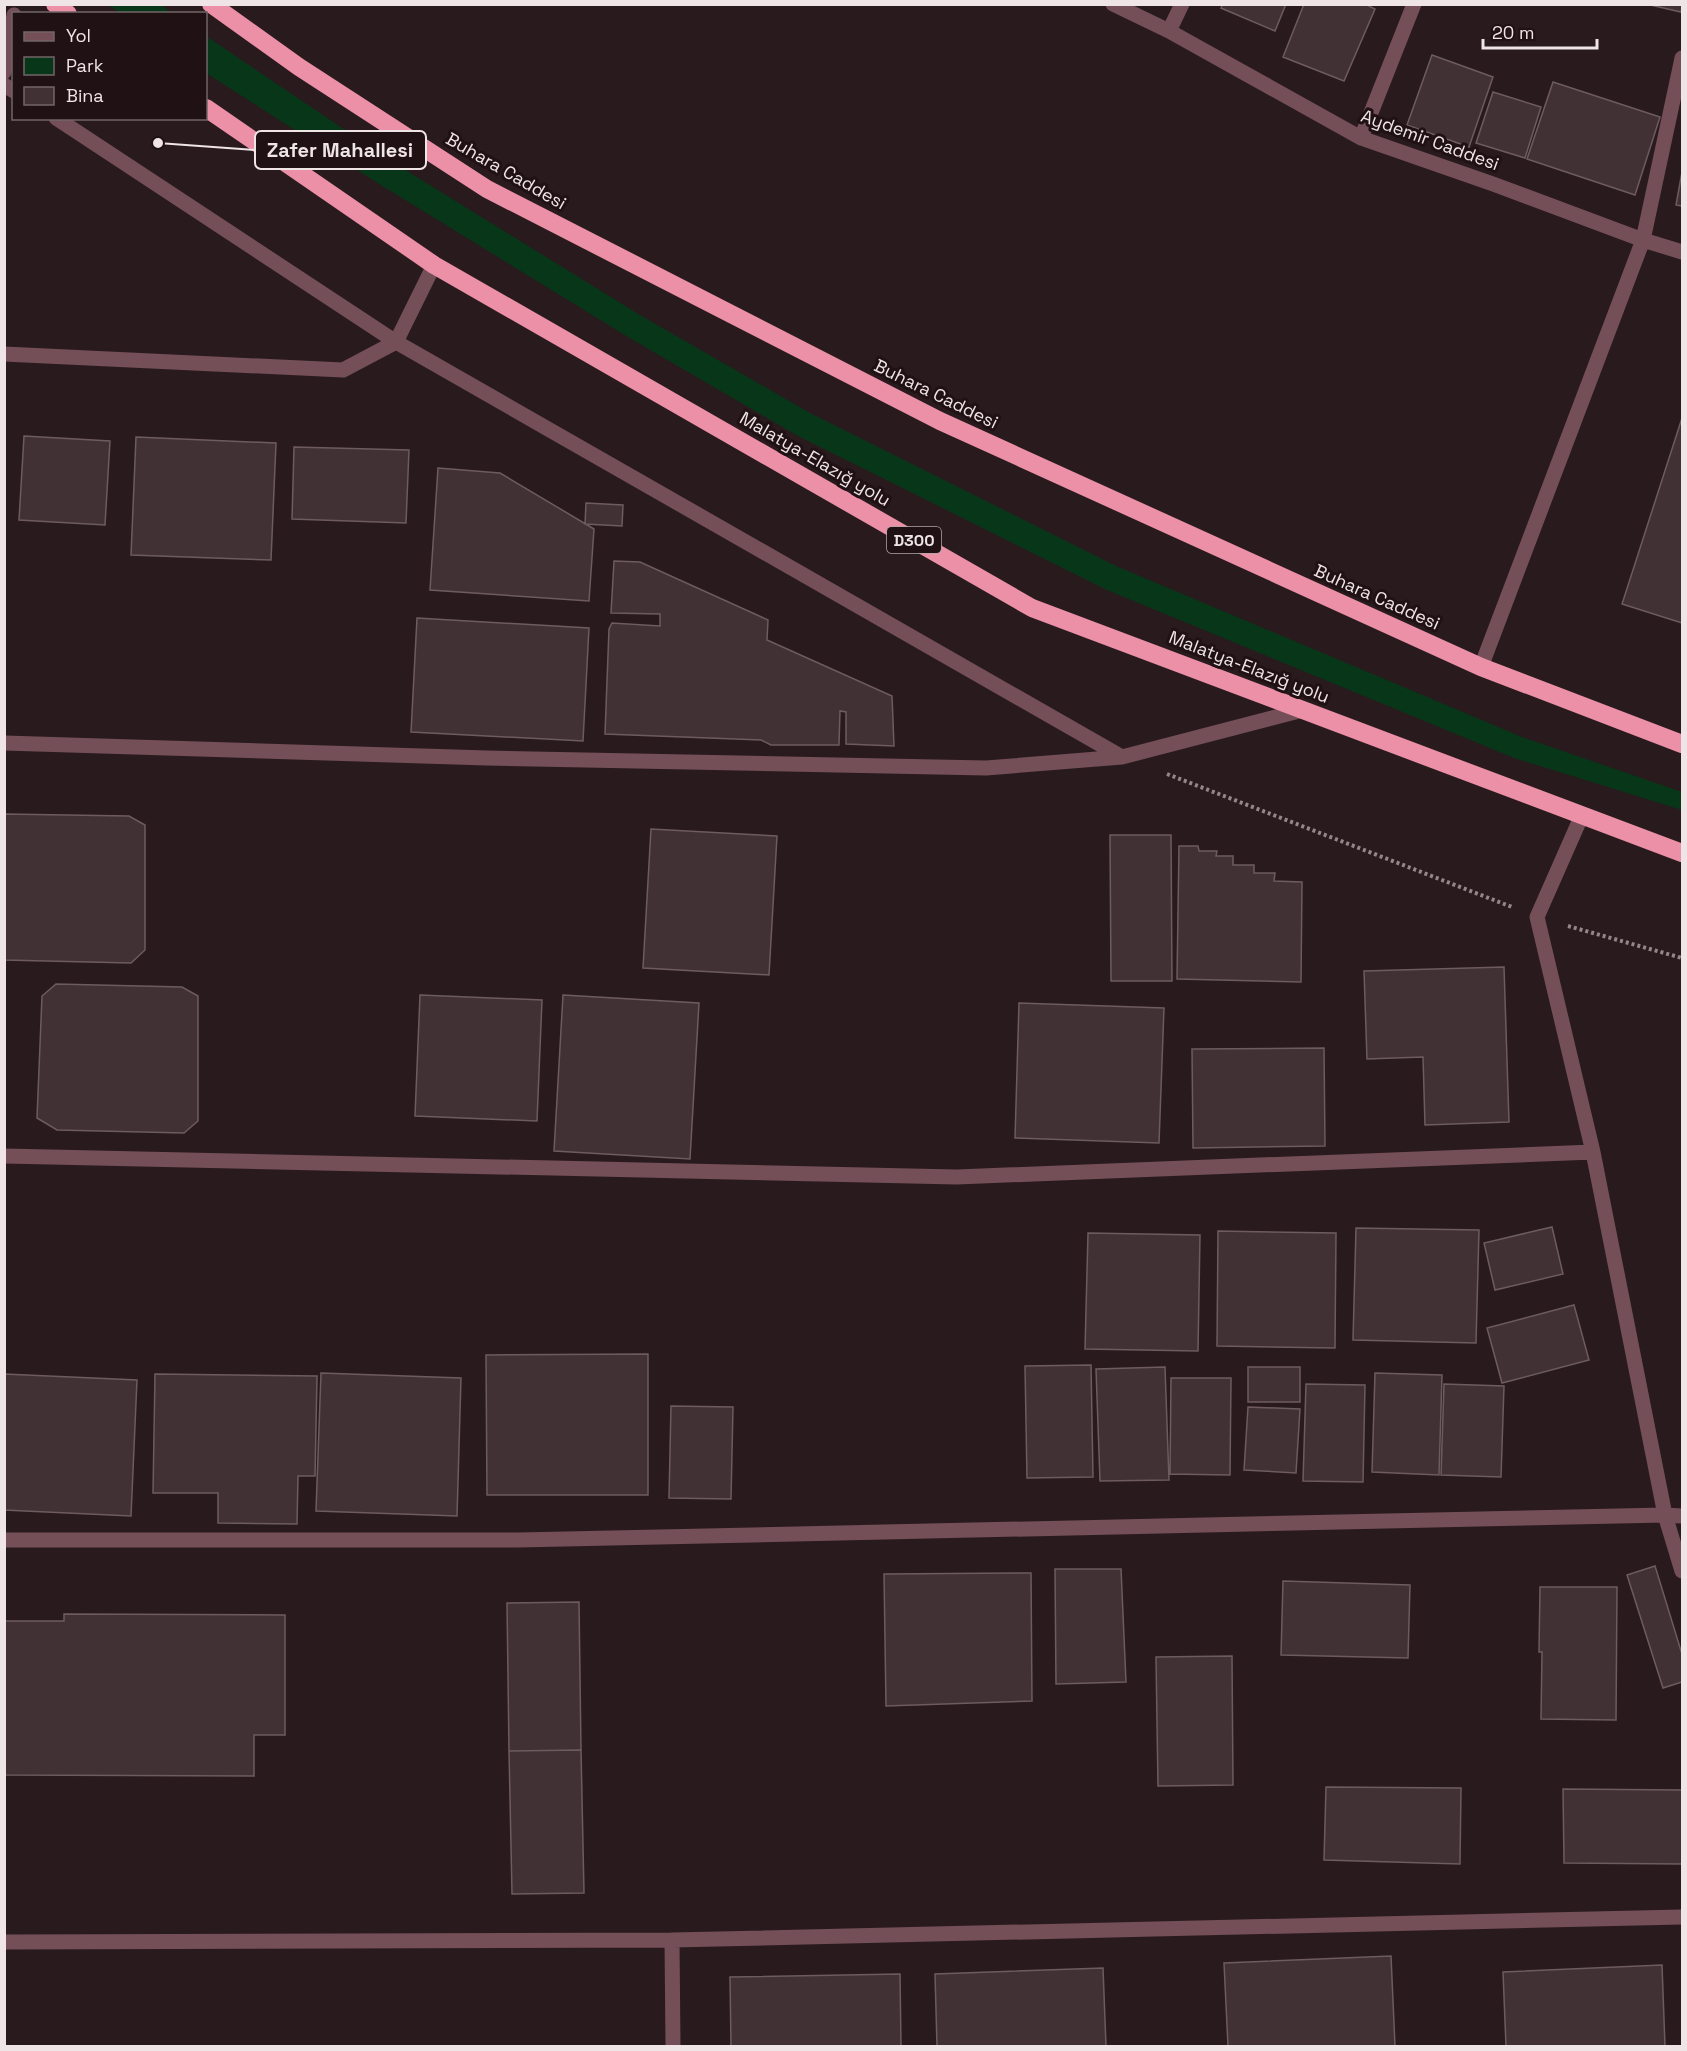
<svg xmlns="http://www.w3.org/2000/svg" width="1687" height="2051" font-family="'Space Grotesk',sans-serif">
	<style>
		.green { fill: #083618 }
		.building { fill: #413135; stroke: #6e5b5f; stroke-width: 1.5 }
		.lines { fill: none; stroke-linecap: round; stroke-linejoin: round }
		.path { stroke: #94878a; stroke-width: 4; stroke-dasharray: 3 3; stroke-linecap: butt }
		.minor { stroke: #744f58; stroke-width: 15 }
		.highway { stroke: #ec90a8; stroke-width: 18 }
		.labels { text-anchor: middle; stroke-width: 6; stroke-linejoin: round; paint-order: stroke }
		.shield { fill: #1f1114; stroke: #b1a5a7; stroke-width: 1.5 }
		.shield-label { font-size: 16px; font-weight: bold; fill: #efe4e6 }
		.street-label { font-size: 18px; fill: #efe4e6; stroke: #1f1114 }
		.leader { fill: none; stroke: #efe4e6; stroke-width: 2 }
		.callout-dot { fill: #efe4e6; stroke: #1f1114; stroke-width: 2 }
		.callout { fill: #1f1114; stroke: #efe4e6; stroke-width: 2 }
		.callout-label { font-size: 20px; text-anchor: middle; font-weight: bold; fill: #efe4e6 }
	</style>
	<rect width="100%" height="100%" fill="#291a1e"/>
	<path class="green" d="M 108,5 L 161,5 L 172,13 L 120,13 Z
		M 206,36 L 394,163 L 640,315 L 810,413 L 1116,566 L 1522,737 L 1682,792 L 1682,810 L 1514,758 L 1107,590 L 798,436 L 628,337 L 376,182 L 206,73 Z"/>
	<path class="building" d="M 1223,4 L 1286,4 L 1275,31 L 1221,8 Z
		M 1304,4 L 1365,4 L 1375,9 L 1344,81 L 1283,57 Z
		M 1646,4 L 1682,4 L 1682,6 L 1681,12 Z
		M 1432,55 L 1493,77 L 1469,147 L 1407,125 Z
		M 1553,82 L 1660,117 L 1635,195 L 1527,159 Z
		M 1493,92 L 1541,107 L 1525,158 L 1476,143 Z
		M 1682,172 L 1682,206 L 1676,205 Z
		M 1682,418 L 1682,623 L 1622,604 Z
		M 24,436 L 110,441 L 105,525 L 19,520 Z
		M 136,437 L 276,443 L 271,560 L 131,555 Z
		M 294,447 L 409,450 L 406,523 L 292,519 Z
		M 438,468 L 500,473 L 594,529 L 589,601 L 430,590 Z
		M 586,503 L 623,505 L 622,526 L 585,524 Z
		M 614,561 L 640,562 L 768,620 L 767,640 L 892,696 L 894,746 L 846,744 L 846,712 L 840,711 L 839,745 L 771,745 L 761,740 L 605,734 L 609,629 L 612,623 L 660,626 L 660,614 L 611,613 Z
		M 417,618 L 589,628 L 583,741 L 411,732 Z
		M 4,814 L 129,816 L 145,825 L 145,950 L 131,963 L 4,960 Z
		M 651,829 L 777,836 L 769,975 L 643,968 Z
		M 1110,835 L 1171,835 L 1172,981 L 1111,981 Z
		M 1179,846 L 1198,846 L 1199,851 L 1217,851 L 1216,856 L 1233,856 L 1233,865 L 1254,865 L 1254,873 L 1275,873 L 1274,881 L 1302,882 L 1301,982 L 1177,979 Z
		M 1504,967 L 1509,1122 L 1425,1125 L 1423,1057 L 1367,1059 L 1364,971 Z
		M 56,984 L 182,987 L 198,996 L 198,1121 L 184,1133 L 57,1130 L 37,1118 L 42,996 Z
		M 420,995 L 542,1000 L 537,1121 L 415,1116 Z
		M 563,995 L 699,1003 L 690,1159 L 554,1151 Z
		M 1019,1003 L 1164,1008 L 1159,1143 L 1015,1138 Z
		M 1324,1048 L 1325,1146 L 1193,1148 L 1192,1049 Z
		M 1552,1227 L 1563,1274 L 1495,1290 L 1484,1243 Z
		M 1356,1228 L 1479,1230 L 1476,1343 L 1353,1340 Z
		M 1218,1231 L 1336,1233 L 1335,1348 L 1217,1346 Z
		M 1088,1233 L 1200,1235 L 1198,1351 L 1085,1349 Z
		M 1574,1305 L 1589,1360 L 1502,1383 L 1487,1328 Z
		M 648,1354 L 648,1495 L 487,1495 L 486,1355 Z
		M 1091,1365 L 1093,1477 L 1027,1478 L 1025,1366 Z
		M 1165,1367 L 1169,1480 L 1100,1481 L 1096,1369 Z
		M 1248,1367 L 1300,1367 L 1300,1402 L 1248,1402 Z
		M 321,1373 L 461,1378 L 457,1516 L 316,1511 Z
		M 1375,1373 L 1442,1375 L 1439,1475 L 1372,1472 Z
		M 4,1374 L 137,1380 L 131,1516 L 4,1510 Z
		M 155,1374 L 317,1376 L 315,1476 L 298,1476 L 297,1524 L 218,1523 L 218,1493 L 153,1493 Z
		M 1171,1378 L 1231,1378 L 1230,1475 L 1170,1474 Z
		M 1306,1384 L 1365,1385 L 1363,1482 L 1303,1481 Z
		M 1444,1384 L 1504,1386 L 1501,1477 L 1441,1475 Z
		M 671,1406 L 733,1407 L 731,1499 L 669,1498 Z
		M 1248,1407 L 1300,1409 L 1296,1473 L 1244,1470 Z
		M 1655,1566 L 1682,1654 L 1682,1682 L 1663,1688 L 1627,1575 Z
		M 1055,1569 L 1121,1569 L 1126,1682 L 1056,1684 Z
		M 1031,1573 L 1032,1701 L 886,1706 L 884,1574 Z
		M 1283,1581 L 1410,1585 L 1408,1658 L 1281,1655 Z
		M 1540,1587 L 1617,1587 L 1616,1720 L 1541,1719 L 1542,1652 L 1539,1652 Z
		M 579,1602 L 581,1750 L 509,1751 L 507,1603 Z
		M 64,1614 L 285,1615 L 285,1735 L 254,1735 L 254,1776 L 4,1775 L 4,1621 L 64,1621 Z
		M 1232,1656 L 1233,1785 L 1158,1786 L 1156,1657 Z
		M 581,1750 L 584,1893 L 512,1894 L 509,1751 Z
		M 1326,1787 L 1461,1788 L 1460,1864 L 1324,1860 Z
		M 1563,1789 L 1682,1790 L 1682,1864 L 1564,1863 Z
		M 1391,1956 L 1395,2046 L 1228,2046 L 1224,1963 Z
		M 1662,1965 L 1665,2046 L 1506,2046 L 1503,1972 Z
		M 1103,1968 L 1106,2046 L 937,2046 L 935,1974 Z
		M 900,1974 L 901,2046 L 731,2046 L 730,1977 Z"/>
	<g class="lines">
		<path class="path" d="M 1167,774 L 1512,907
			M 1568,926 L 1682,958"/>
		<path class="minor" d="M 1113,4 L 1169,31 L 1361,138 L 1493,184 L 1643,240 L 1682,252
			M 1169,31 L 1182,4
			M 4,72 L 14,15
			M 4,85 L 14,91
			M 56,118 L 396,342 L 1122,757
			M 1361,138 L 1414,4
			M 4,354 L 343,370 L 396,342 L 434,265
			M 1481,667 L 1643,240 L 1682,58
			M 4,743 L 487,758 L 986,768 L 1122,757 L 1303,710
			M 1582,815 L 1537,917 L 1593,1152 L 1665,1515 L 1682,1571
			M 4,1156 L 957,1177 L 1593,1152
			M 4,1540 L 518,1540 L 1665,1515 L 1682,1516
			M 4,1942 L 672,1940
			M 673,2046 L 672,1940 L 1682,1917"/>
		<path class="highway" d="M 55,4 L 68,14
			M 211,4 L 299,67 L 487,189 L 940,421 L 1481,667 L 1682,744
			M 206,108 L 434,265 L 1032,608 L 1682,853"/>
	</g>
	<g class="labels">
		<rect class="shield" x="887" y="527" width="54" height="26" rx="4.5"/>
		<g class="shield-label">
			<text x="914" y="546">D300</text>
		</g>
		<g class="street-label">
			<text transform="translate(1430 140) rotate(20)" y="6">Aydemir Caddesi</text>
			<text transform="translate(506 171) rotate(30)" y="6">Buhara Caddesi</text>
			<text transform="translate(936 394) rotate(26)" y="6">Buhara Caddesi</text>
			<text transform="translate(815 459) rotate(30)" y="6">Malatya-Elazığ yolu</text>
			<text transform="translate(1377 597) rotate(24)" y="6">Buhara Caddesi</text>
			<text transform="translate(1249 667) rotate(21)" y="6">Malatya-Elazığ yolu</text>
		</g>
	</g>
	<path class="leader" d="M158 143L255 150"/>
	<circle class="callout-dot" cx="158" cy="143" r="6"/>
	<rect class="callout" x="255" y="131" width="171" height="38" rx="6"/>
	<g class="callout-label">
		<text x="340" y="157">Zafer Mahallesi</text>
	</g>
	<rect width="1687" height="2051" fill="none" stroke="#efe4e6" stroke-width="12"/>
	<rect x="12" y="12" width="195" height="108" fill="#1f1114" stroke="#726568" stroke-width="1.5"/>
	<rect x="24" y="32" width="30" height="9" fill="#744f58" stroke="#726568" stroke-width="1.5"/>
	<text x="66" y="42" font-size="18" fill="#efe4e6">Yol</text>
	<rect x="24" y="57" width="30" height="18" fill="#083618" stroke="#726568" stroke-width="1.5"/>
	<text x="66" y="72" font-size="18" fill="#efe4e6">Park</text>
	<rect x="24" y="87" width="30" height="18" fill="#413135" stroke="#726568" stroke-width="1.5"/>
	<text x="66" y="102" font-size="18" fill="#efe4e6">Bina</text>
	<path d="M1483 39v9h114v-9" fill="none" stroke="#efe4e6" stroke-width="3"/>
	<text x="1492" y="39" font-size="18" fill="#efe4e6" stroke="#1f1114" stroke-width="4.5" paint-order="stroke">20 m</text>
</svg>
